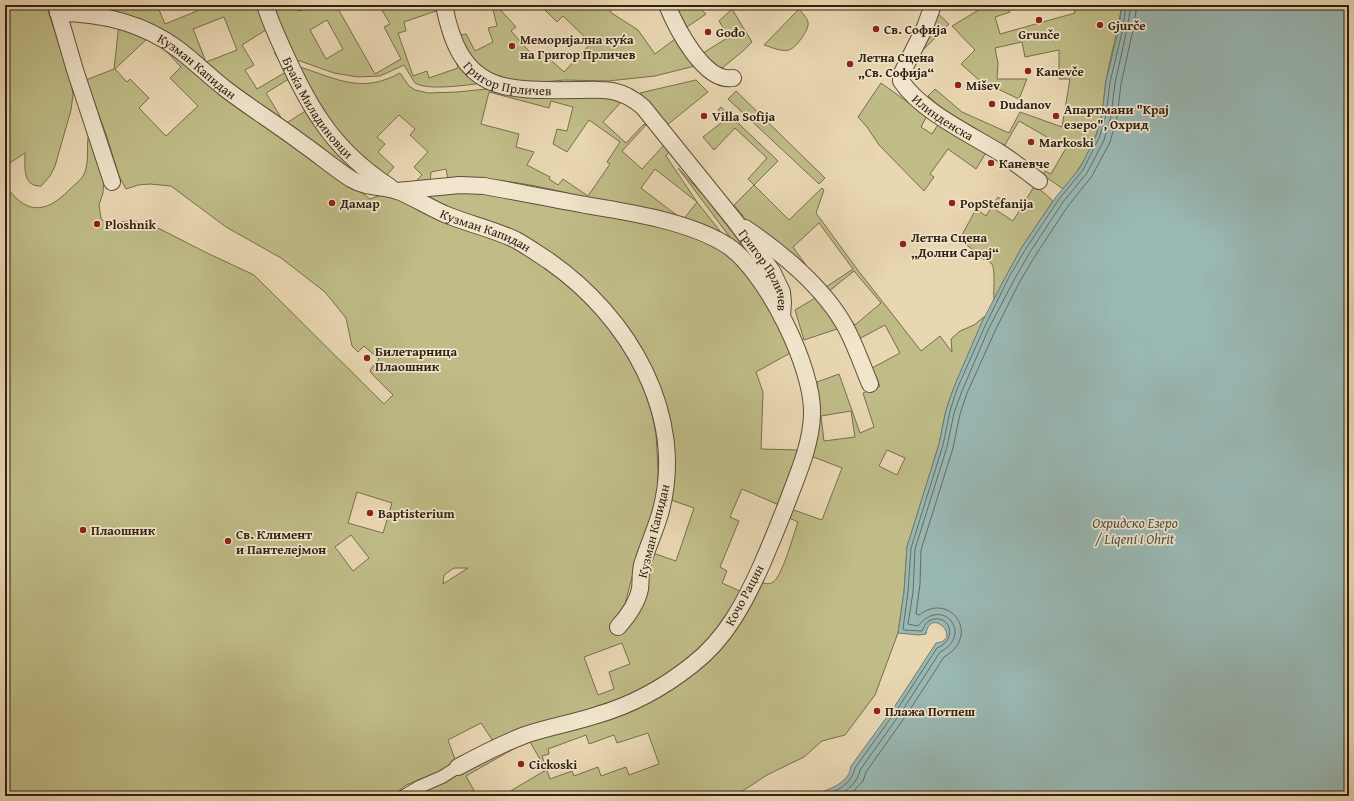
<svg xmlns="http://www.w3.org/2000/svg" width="1354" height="801" font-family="'Gentium Book Plus',serif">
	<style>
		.green { fill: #bfbc87; stroke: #786e4c; fill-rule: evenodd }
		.water { fill: #99b8b4; stroke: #707c72 }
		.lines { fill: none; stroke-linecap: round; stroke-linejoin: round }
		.shore { stroke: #666c62; stroke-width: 1 }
		.pedestrian-casing { stroke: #604e38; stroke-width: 14 }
		.minor-casing { stroke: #604e38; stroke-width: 18 }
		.pedestrian { stroke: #f1e5cd; stroke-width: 12 }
		.minor { stroke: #f1e5cd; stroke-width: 16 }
		.poi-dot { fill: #8f2418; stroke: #f1e5cd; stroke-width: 1.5 }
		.labels { text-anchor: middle; stroke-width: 3.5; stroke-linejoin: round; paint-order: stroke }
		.poi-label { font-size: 13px; font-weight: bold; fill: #322110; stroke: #f1e5cd; text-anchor: start }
		.street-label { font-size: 13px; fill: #322110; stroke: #f1e5cd }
		.water-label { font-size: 14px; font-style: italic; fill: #514e41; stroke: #f1e5cd }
	</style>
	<rect width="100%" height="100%" fill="#e9d7b2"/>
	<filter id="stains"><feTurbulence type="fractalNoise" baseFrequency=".005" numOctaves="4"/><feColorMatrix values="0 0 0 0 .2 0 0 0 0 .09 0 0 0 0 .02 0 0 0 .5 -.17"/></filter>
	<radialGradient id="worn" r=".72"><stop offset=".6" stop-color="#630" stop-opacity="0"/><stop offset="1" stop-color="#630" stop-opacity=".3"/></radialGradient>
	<path class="green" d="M 5,5 L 46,5 L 71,80 L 73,95 L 71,110 L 55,166 L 50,176 L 41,186 C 22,187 25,166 25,153 L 5,166 Z
		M 73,5 L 157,5 L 165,24 L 197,11 L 194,5 L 261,5 L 269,28 L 242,45 L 254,65 L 245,70 L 257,89 L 286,72 L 274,52 L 279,49 L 292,77 L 266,93 L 285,124 L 310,108 L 324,130 L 343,153 L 371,182 L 364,179 L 350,172 L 300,135 L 249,102 L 183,48 L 169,38 L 143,23 L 124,16 ZM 224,17 L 237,50 L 206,62 L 193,29 Z
		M 270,5 L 296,5 L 298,11 L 320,5 L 340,5 L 337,7 L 375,74 L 401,59 L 384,27 L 390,24 L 379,5 L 438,5 L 439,10 L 404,22 L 406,31 L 398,33 L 413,76 L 427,71 L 429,78 L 458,68 L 448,36 L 483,83 C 467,85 428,91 415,83 L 404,65 L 380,76 L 358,77 L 334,73 L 300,61 L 293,60 ZM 327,20 L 343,49 L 326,59 L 310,30 Z
		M 492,5 L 496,5 L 516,27 L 511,31 L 536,59 L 543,53 L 564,72 L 591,43 L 563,16 L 557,22 L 540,5 L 595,5 L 599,9 L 603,5 L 615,5 L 610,12 L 638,30 L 655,54 L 675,39 L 695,66 L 655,76 L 608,81 L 564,80 L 533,83 L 515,82 L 482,72 L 457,36 L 466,34 L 475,51 L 493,42 L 488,28 L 497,26 Z
		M 675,5 L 697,5 L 706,14 L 687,27 Z
		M 987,5 L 1007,5 L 1010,12 L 995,17 L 1000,34 L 1075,13 L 1073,5 L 1122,5 C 1118,30 1111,55 1106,80 C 1104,91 1104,103 1102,114 C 1096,142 1082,168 1063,189 L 1043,175 L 1045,171 L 1051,174 L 1066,148 L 1019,121 L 1002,150 L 949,115 L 928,96 L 935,89 L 962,112 L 1009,133 L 1020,112 L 1062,127 L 1070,79 L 1059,79 L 1059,50 L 1025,57 L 1022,42 L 995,48 L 998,63 L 997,79 L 1027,79 L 1019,99 L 979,80 L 961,64 L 975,50 L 952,26 Z
		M 732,9 L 752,42 L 743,51 L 721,69 L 703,53 L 729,37 L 719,21 Z
		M 799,9 C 802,13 807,17 808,22 C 810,29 796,48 789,50 C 781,52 771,47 764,45 Z
		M 935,11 L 949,24 L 914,59 Z
		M 119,24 L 150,35 L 242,108 L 291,140 L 370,199 L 378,196 L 391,195 L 433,215 L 502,240 L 533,256 L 562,277 L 576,289 L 610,326 L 624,346 L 643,385 L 652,414 L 656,434 L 658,470 L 658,486 L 653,515 L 636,562 L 625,604 L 614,620 L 619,633 L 630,623 L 644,600 L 648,581 L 648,569 L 653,553 L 676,561 L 694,508 L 671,500 C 682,438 661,367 621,318 C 602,294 578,276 553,259 C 540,250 528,241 514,234 C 493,223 469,217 446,209 C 435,205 424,200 413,195 L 475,189 L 655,222 C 675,227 698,232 715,244 C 752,269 774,312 792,352 L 756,372 L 763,392 L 761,449 L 799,450 L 779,505 L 742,489 L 730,517 L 739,521 L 720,567 L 727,571 L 722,583 L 742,592 C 720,634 698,656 658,682 C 645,690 633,698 618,703 C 577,717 533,723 493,741 L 481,723 L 448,740 L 456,762 L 443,770 L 406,785 L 392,796 L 5,796 L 5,184 C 24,214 45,215 69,190 C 75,184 82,180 85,172 C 90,158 85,143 90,129 L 104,177 L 103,193 L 99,205 L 101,218 L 103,221 L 110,224 L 128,221 L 134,221 L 145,224 L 160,229 L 205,252 L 254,275 L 384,404 L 393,395 L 371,373 L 370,370 L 379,359 L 364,346 L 358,352 L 352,346 L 346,318 L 325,292 L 281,258 L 226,227 L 171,186 L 150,184 L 138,185 L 126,189 L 119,176 L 107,137 L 86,80 L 114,69 ZM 151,35 L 181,67 L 170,78 L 198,106 L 166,136 L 139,108 L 149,98 L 130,79 L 127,82 L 115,69 ZM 357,492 L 392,503 L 383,533 L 348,523 ZM 351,535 L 369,558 L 353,571 L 335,547 ZM 454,568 L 468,568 L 443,584 L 444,575 ZM 622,643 L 630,664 L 609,672 L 614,689 L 598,695 L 584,657 Z
		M 300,67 C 337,79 362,94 400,73 L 409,86 L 415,90 L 428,93 L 457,92 L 487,89 L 507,92 L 606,97 L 621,102 L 603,122 L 626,143 L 644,124 L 646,125 L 622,151 L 642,169 L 664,145 L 670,150 L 666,156 L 697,202 L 727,240 C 650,217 568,187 488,179 C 475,177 461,179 448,180 L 446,169 L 431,172 L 430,183 L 414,183 L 422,175 L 414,167 L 428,152 L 410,135 L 415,129 L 399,115 L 377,137 L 385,144 L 378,152 L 394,167 L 386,176 L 382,175 L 327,123 ZM 489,92 L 549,108 L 551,101 L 573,107 L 567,131 L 557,129 L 553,144 L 567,152 L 589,120 L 620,142 L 607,162 L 610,164 L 588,196 L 563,179 L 558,185 L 549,179 L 550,177 L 527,165 L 534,152 L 516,147 L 519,134 L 481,124 ZM 655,169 L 697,202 L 683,220 L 641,188 Z
		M 696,80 L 708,92 L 667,125 L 640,93 Z
		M 881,83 L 927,116 L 921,127 L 932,134 L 939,123 L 987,151 L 976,169 L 948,149 L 930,174 L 934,177 L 924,191 L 879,145 L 867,127 L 858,117 Z
		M 736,91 L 825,178 L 819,184 L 728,99 Z
		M 721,107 L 778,161 L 754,185 L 789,220 L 822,188 L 824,190 L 816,213 L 857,269 L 921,351 L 940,336 L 952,352 L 951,339 L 960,331 L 974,325 L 985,316 L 954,387 L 946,410 L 939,444 L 907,547 L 904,592 L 898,633 L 875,695 L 845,735 L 822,741 L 804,757 L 767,775 L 735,796 L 502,796 L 546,770 L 529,740 L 466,776 L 477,796 L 416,796 C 447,779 478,761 510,747 C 518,743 527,738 535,736 C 559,728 585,724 609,717 C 678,695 732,649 761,583 C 765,583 770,585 773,582 C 782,577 794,533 798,522 L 787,517 L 791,509 L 822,520 L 842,468 L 811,456 L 816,439 L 820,416 L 817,382 L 839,374 L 860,433 L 874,427 L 863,393 L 880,386 L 872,368 L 900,353 L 885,325 L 857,340 L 845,317 L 823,289 L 853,269 L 819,223 L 793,247 L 806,265 L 803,268 L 776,243 L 752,227 L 734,205 L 754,185 L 748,179 L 767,158 L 735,128 L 714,150 L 703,137 L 726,119 L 718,110 ZM 854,271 L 881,303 L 855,325 L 828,292 ZM 851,411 L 855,437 L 824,441 L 821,416 ZM 887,450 L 905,458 L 897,475 L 879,466 ZM 648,733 L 659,764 L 629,775 L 626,767 L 601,776 L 598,767 L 574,776 L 572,771 L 550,779 L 542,756 L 549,754 L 548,749 L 586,735 L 589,744 L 614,735 L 617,743 Z
		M 678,168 L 706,198 L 742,245 L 732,240 Z
		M 1035,185 L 1053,201 L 1022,247 L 994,299 C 993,291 996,267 991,263 C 988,260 982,259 979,257 L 979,254 L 961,241 L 962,235 L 976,209 L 986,216 L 998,197 L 1002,200 L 996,210 L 1013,221 Z
		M 817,297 L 840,328 L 804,340 L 795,310 Z"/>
	<path class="water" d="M 1122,5 L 1349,5 L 1349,796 L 812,796 C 827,789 849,785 851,766 L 895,706 L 936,643 C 964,640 930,605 926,634 L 919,635 L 898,633 L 904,592 L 907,547 L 939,444 L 946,410 L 954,387 L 981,324 L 1006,276 L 1022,247 L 1056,197 L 1080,168 L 1096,136 L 1102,114 L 1106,81 L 1119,28 Z"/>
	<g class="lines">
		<path class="shore" d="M 823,796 C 837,791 852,784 855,768 L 898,708 L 937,648 C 961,638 947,611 929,621 C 925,623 924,627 922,631 L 904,630 L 903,629 L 908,592 L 911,548 L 943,445 L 950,411 L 957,389 L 985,326 L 1009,277 L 1025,250 L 1059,199 L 1083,170 L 1099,138 L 1106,115 L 1110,82 L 1123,28 L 1126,5
			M 837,796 C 848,790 858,782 860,770 L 902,711 L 940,652 C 974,635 943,595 918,626 L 908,624 L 913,592 L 915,549 L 947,447 L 954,413 L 962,391 L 989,328 L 1014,280 L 1030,252 L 1063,202 L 1087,173 L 1104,140 L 1111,116 L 1115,83 L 1127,29 L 1131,5
			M 849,796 L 863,781 L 866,772 L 907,714 L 944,657 C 982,635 950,591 919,615 L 916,614 L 920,584 L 921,550 L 953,448 L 960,414 L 967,393 L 995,331 L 1019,283 L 1035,256 L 1068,206 L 1092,176 L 1110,142 L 1117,117 L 1121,84 L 1133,30 L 1137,5"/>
		<g class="pedestrian-casing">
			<path id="pedestrian" d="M 404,796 L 419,787 L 442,777 L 458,767"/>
		</g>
		<g class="minor-casing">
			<g id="minor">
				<path d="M 56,5 L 75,70 L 112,182"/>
				<path id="s1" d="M 265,5 C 273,30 285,54 296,77 C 304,93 312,108 322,122 C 339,147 364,170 390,187"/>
				<path id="s2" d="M 444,5 C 461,92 500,91 578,90 C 605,89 621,88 643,107 L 735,221 L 772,271 L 782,292 L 783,302 L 782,317"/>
				<path d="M 667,5 C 676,27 704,83 733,78"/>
				<path id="s3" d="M 933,5 L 925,27 L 901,75 L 901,81 C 921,111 968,133 999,152 C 1013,161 1026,171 1039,181"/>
				<path id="s4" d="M 58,13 C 102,13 143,23 178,49 C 195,62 210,77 227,90 C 252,109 278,125 303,144 C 319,155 334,168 351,179 C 366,188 382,186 398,191 C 415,198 430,208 447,215 C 469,224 493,229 516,240 C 527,246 538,254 549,261 C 628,316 688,415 660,514 C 655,531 647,548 642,565 C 640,573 641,581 640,589 C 637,604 628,616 618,627"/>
				<path d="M 397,191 L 460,185 L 484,186 C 518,192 552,199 586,205 C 629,212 692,222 728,246 C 766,272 814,368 812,415 C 811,443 800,469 790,495 C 781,519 772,541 762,564 C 745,602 726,639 692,665 C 663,688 632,705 597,715 C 573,723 548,727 525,735 C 502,744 480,755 458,767"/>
				<path d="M 745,228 C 781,252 824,288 845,326 C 855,344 862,365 870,384"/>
			</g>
		</g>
		<use href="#pedestrian" class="pedestrian"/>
		<use href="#minor" class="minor"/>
	</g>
	<g class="poi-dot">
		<circle cx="1039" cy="20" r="4"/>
		<circle cx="1100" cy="25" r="4"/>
		<circle cx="876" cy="29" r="4"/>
		<circle cx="708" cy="32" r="4"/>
		<circle cx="512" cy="46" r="4"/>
		<circle cx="850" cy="64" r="4"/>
		<circle cx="1028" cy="71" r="4"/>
		<circle cx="958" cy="85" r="4"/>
		<circle cx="992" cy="104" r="4"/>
		<circle cx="704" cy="116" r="4"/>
		<circle cx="1056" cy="116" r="4"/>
		<circle cx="1031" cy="142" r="4"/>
		<circle cx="991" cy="163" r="4"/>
		<circle cx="332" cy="203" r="4"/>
		<circle cx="952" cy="203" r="4"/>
		<circle cx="97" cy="224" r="4"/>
		<circle cx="903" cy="244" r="4"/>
		<circle cx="367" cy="358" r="4"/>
		<circle cx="370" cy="513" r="4"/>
		<circle cx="83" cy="530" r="4"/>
		<circle cx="228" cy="541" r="4"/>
		<circle cx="877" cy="711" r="4"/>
		<circle cx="521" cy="764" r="4"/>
	</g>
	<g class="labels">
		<g class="poi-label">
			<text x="1108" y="30">Gjurče</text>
			<text x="884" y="34">Св. Софија</text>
			<text x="716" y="37">Gođo</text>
			<text x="1039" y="39" text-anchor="middle">Grunče</text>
			<text x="520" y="44">Меморијална куќа<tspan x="520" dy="15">на Григор Прличев</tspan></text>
			<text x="858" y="62">Летна Сцена<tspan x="858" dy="15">„Св. Софија“</tspan></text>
			<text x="1036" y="76">Kanevče</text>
			<text x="966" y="90">Mišev</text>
			<text x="1000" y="109">Dudanov</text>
			<text x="1064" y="114">Апартмани "Kрај<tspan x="1064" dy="15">eзеро", Охрид</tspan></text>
			<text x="712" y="121">Villa Sofija</text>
			<text x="1039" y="147">Markoski</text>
			<text x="999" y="168">Каневче</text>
			<text x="340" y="208">Дамар</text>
			<text x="960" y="208">PopStefanija</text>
			<text x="105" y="229">Ploshnik</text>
			<text x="911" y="242">Летна Сцена<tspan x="911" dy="15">„Долни Сарај“</tspan></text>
			<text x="375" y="356">Билетарница<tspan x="375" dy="15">Плаошник</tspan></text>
			<text x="378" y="518">Baptisterium</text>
			<text x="91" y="535">Плаошник</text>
			<text x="236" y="539">Св. Климент<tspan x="236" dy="15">и Пантелејмон</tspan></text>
			<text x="885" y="716">Плажа Потпеш</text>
			<text x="529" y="769">Cickoski</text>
		</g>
		<g class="street-label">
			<text dy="5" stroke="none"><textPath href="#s4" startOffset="153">Кузман Капидан</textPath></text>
			<text dy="5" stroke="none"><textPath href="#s2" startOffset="109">Григор Прличев</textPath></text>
			<text dy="5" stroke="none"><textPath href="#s1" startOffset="116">Браќа Миладиновци</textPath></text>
			<text dy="5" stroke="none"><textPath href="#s3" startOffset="139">Илинденска</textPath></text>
			<text dy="5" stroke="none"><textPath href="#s4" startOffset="489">Кузман Капидан</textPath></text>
			<text dy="5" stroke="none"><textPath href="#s2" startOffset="456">Григор Прличев</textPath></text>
			<text transform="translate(653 531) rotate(-76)" y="5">Кузман Капидан</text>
			<text transform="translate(744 595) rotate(-62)" y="5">Кочо Рацин</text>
		</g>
		<g class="water-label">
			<text x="1135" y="528">Охридско Езеро<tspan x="1135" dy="16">/ Liqeni i Ohrit</tspan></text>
		</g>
	</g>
	<rect width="1354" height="801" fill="none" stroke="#e9d7b2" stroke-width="20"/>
	<rect x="6" y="6" width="1342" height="789" fill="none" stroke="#322110" stroke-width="2"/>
	<rect x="10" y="10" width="1334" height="781" fill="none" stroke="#322110"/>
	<rect width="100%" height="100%" filter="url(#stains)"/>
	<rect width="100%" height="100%" fill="url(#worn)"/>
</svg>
